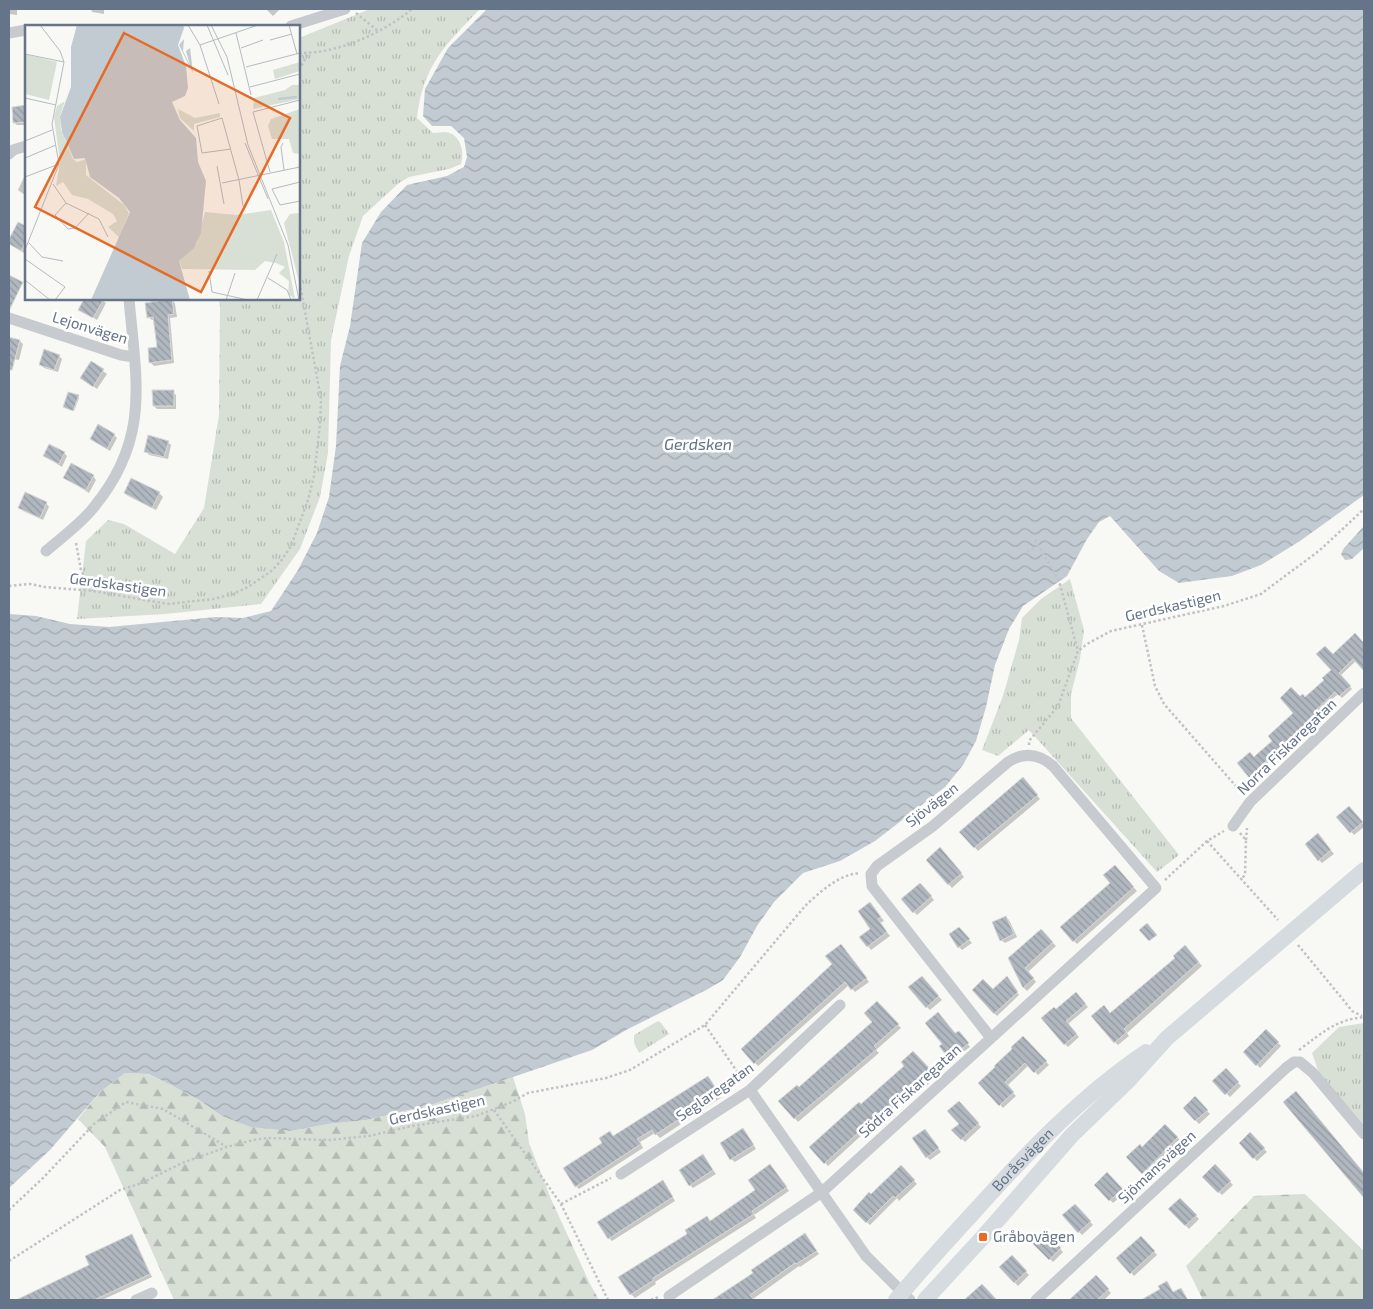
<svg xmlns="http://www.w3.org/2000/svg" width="1373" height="1309" font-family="'Exo 2',sans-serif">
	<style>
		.grass { fill: url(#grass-tufts) }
		.forest { fill: url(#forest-firs) }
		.water { fill: url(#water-waves) }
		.shadow { fill: #0003 }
		.building { fill: url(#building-back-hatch); stroke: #d9dad7 }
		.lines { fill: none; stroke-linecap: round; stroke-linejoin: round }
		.path { stroke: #c1c2c5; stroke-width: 2.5; stroke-dasharray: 2.5 2.5; stroke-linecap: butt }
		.street { stroke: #c7cace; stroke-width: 11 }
		.secondary { stroke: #d6dbe0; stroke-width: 16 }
		.poi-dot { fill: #ed6a20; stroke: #fff; stroke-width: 2 }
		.labels { text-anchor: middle; stroke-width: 5; stroke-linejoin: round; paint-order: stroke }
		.street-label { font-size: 15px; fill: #657488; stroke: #fff }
		.poi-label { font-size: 15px; fill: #657488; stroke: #fff; text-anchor: start }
		.water-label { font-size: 16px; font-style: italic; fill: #617683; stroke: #fff }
		.inset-river { fill: none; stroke: #c2cbd1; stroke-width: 2.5 }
		.inset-road { fill: none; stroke: #b4bbc2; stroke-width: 1 }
		.view { fill: #e66a25; fill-opacity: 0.15; stroke: #e66a25; stroke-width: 2.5 }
		.inset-edge { fill: none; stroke: #657488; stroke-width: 2.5 }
	</style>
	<defs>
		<pattern id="grass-tufts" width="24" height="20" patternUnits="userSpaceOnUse" patternTransform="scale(1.25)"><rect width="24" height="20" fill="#d8e0d6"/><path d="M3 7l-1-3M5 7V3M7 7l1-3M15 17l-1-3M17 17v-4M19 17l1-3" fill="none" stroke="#b3bab3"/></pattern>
		<pattern id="forest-firs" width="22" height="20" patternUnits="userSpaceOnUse" patternTransform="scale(1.25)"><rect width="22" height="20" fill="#d8e0d6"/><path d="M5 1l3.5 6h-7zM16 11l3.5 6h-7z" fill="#b3bab3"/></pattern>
		<pattern id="water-waves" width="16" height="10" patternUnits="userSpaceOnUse" patternTransform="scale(1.25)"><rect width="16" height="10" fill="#c2cbd1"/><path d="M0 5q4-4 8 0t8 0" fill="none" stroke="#a1a9af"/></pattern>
		<pattern id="building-back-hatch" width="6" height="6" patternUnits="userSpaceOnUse" patternTransform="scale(1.25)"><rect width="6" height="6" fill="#b0b7be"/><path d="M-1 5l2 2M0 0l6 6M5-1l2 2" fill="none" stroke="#9399a0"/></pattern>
	</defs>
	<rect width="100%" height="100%" fill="#f8f8f5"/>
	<path class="grass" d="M 370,9 L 480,9 C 445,45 423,66 417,118 L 433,133 C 436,133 441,132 445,132 C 460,133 465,151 461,164 L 449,169 L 409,177 L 399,183 L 363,216 L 349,256 L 331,340 L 328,453 L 320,497 L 300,549 L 261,604 L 165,614 L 77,619 L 86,541 L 108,520 L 124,524 L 175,554 L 204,508 L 219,415 L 220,307 L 219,299 L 299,299 L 299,38 Z
		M 1070,579 L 1084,630 L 1080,659 L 1071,694 L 1071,718 L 1179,855 L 1157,872 L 1029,730 L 998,756 L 982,750 L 1003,696 L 1019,640 L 1022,618 L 1041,599 Z
		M 658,1021 L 661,1023 L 669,1034 L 639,1053 L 634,1043 L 634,1035 Z
		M 1364,1023 L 1364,1127 L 1319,1073 L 1312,1053 L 1339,1027 Z"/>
	<path class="forest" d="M 125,1073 L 147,1074 L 169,1084 L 199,1100 L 222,1116 L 291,1131 L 328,1124 L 366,1120 L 401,1112 L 434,1104 L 513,1077 L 525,1114 L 529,1143 L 551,1199 L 590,1284 L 599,1300 L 174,1300 L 105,1147 L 78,1119 L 100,1092 Z
		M 1305,1194 L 1364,1251 L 1364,1300 L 1203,1300 L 1186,1266 L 1254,1196 Z"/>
	<path class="water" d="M 487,9 L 1364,9 L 1364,495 L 1300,541 L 1261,565 L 1232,576 L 1179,583 L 1159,571 L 1110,516 L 1099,522 L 1087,539 L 1067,576 L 1023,606 L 1009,629 L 995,665 L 986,707 L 976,741 L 963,765 L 945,787 L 875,841 L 840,861 L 803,873 L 774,902 L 757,926 L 740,957 L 723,980 L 708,989 L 628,1029 L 592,1050 L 434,1104 L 366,1120 L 328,1124 L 291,1131 L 251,1127 L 222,1116 L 199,1100 L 169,1084 L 148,1074 L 125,1073 L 100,1092 L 50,1150 L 9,1188 L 9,614 L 36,616 L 70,624 L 109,627 L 216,617 L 243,618 L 271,611 L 298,570 L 317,533 L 329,497 L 336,446 L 340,366 L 350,326 L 362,243 L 381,212 L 407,185 L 447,176 L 464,167 L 467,157 L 464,138 L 451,126 L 432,126 L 423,116 L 425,89 L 448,48 Z
		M 1364,526 L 1364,548 L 1352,559 L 1345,560 L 1341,554 L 1344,548 Z"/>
	<path class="shadow" d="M 9,9 L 17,9 L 17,15 L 9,14 Z
		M 91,9 L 104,9 L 104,14 L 92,12 Z
		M 266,9 L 280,9 L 273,16 Z
		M 26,107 L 26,125 L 17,125 L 14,123 L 13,108 Z
		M 26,173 L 26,196 L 18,190 Z
		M 19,223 L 26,228 L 26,250 L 24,253 L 9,243 Z
		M 86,299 L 100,299 L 106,303 L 97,320 L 80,309 Z
		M 151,299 L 172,299 L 175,304 L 177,317 L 170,318 L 174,363 L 154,366 L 151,363 L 158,348 L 154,320 L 152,320 L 148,317 Z
		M 9,338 L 20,341 L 23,344 L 19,360 L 9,358 Z
		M 59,356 L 62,359 L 58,372 L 44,368 L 40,364 Z
		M 91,362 L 107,374 L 97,389 L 81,378 Z
		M 173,392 L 176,395 L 176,409 L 157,409 L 154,406 Z
		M 78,396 L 79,398 L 74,411 L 64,407 Z
		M 114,435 L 117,438 L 110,451 L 91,439 Z
		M 168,442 L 171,445 L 168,459 L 149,455 L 146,451 Z
		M 64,453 L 67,456 L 62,467 L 44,456 Z
		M 93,476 L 96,480 L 89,493 L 65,478 Z
		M 132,480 L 159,493 L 163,497 L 156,510 L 128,496 L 125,493 Z
		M 46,503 L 49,507 L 43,520 L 23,511 L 20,508 Z
		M 1355,635 L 1364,644 L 1364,669 L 1356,661 L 1340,676 L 1352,689 L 1342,698 L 1338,694 L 1318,712 L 1322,715 L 1261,770 L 1264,773 L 1254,781 L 1239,763 L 1254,758 L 1274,741 L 1295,713 L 1300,698 L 1306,698 L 1326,680 L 1333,670 L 1333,656 Z
		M 1026,782 L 1040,799 L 978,851 L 961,832 Z
		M 1349,808 L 1364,825 L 1364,827 L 1354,835 L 1338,817 Z
		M 1321,838 L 1334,854 L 1322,863 L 1319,860 Z
		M 943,852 L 964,877 L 952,888 L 928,860 Z
		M 1114,867 L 1137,891 L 1077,944 L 1061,927 L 1112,883 Z
		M 920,884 L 934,900 L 917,915 L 903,899 Z
		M 874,907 L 884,921 L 880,923 L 890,936 L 871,950 L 868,946 L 872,929 Z
		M 1006,917 L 1009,920 L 1017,937 L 1005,943 L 1001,940 Z
		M 959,929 L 972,943 L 962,950 L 959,947 Z
		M 1041,930 L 1056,946 L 1028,972 L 1036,982 L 1027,991 L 1024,988 L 1010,958 Z
		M 1185,947 L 1202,966 L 1127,1033 L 1129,1036 L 1118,1045 L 1115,1042 L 1111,1014 L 1177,958 Z
		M 844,949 L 869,982 L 855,992 L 849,985 L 758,1066 L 742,1049 L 834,964 Z
		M 925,981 L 942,1000 L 930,1010 L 927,1007 Z
		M 1009,981 L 1019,995 L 997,1016 L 973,990 L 993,991 Z
		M 1076,994 L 1088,1007 L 1068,1024 L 1079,1037 L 1068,1047 L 1065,1044 L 1056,1011 Z
		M 877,1002 L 901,1028 L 876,1050 L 879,1053 L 798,1122 L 780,1101 L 799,1089 L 874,1022 Z
		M 1266,1030 L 1281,1046 L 1260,1068 L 1244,1052 Z
		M 955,1035 L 961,1035 L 970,1047 L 952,1060 L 944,1044 Z
		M 1023,1037 L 1049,1065 L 1038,1075 L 1029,1065 L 1007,1086 L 1016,1096 L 1003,1108 L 980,1083 L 1014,1049 Z
		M 913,1053 L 936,1077 L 925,1087 L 921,1083 L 889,1112 L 888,1111 L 828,1166 L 811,1147 L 861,1106 L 906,1066 Z
		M 1226,1070 L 1241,1086 L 1230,1097 L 1214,1081 Z
		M 711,1081 L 722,1097 L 660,1138 L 655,1133 L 640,1142 L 643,1148 L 579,1189 L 576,1186 L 610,1133 L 614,1137 Z
		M 1195,1098 L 1210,1114 L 1199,1124 L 1184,1108 Z
		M 959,1103 L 981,1127 L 965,1142 L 953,1130 L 960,1124 Z
		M 1165,1126 L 1181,1141 L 1146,1176 L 1128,1157 L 1142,1148 Z
		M 746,1133 L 756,1149 L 735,1162 L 731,1159 Z
		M 928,1134 L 941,1152 L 930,1160 L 927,1157 Z
		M 1250,1134 L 1267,1152 L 1257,1161 L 1240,1143 Z
		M 703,1156 L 716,1174 L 693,1188 L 690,1185 Z
		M 1215,1166 L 1233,1185 L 1222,1195 L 1204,1177 Z
		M 901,1167 L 917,1184 L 899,1201 L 897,1198 L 870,1225 L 854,1210 Z
		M 773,1169 L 789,1191 L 754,1215 L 756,1218 L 655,1282 L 656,1284 L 635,1298 L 631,1294 L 620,1277 L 689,1234 L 707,1218 L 711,1222 L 757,1191 Z
		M 1107,1174 L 1125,1193 L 1113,1203 L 1096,1185 Z
		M 666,1185 L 675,1201 L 612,1241 L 609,1238 Z
		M 1180,1199 L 1199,1219 L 1189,1229 L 1170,1209 Z
		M 1075,1205 L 1093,1225 L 1082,1235 L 1064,1216 Z
		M 1045,1233 L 1063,1252 L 1053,1262 L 1034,1243 Z
		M 132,1235 L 134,1238 L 152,1277 L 102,1300 L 19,1300 L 90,1266 Z
		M 805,1235 L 819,1254 L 800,1267 L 799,1266 L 753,1299 L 754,1300 L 715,1300 Z
		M 1141,1237 L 1157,1255 L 1134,1276 L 1118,1258 Z
		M 1012,1257 L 1029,1275 L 1018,1286 L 1000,1267 Z
		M 1096,1277 L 1111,1293 L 1104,1300 L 1076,1300 L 1074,1297 Z"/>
	<path class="building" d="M 26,105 L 26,122 L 13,123 L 12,107 Z
		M 18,222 L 26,226 L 26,241 L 21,251 L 9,244 L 9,239 Z
		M 9,275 L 23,282 L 9,311 Z
		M 84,299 L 104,299 L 93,318 L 78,310 Z
		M 172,299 L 174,314 L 168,315 L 172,360 L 149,363 L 148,348 L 157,347 L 153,317 L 147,318 L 145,303 Z
		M 9,337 L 20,340 L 12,370 L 9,370 Z
		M 44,349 L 60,355 L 54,370 L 39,365 Z
		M 91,361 L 104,369 L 93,387 L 80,378 Z
		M 152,390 L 174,390 L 174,406 L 153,406 Z
		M 68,392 L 79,395 L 73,411 L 63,407 Z
		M 98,424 L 115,434 L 107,449 L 90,439 Z
		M 148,435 L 169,441 L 164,457 L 144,452 Z
		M 49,444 L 65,452 L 59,464 L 43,456 Z
		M 71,463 L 94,475 L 86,490 L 63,478 Z
		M 131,478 L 160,492 L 152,508 L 124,493 Z
		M 25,492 L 47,502 L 40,518 L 18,508 Z
		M 1355,633 L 1364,643 L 1364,671 L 1353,659 L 1339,673 L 1351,686 L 1339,696 L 1335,692 L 1317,709 L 1320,713 L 1260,767 L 1263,770 L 1251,780 L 1237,763 L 1250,752 L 1254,757 L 1257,754 L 1272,741 L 1268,736 L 1293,713 L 1280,698 L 1291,687 L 1300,696 L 1303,694 L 1305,697 L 1324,680 L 1322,678 L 1331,670 L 1316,654 L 1325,646 L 1333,654 Z
		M 1023,777 L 1038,795 L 974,848 L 959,832 Z
		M 1349,806 L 1363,822 L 1350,833 L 1336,817 Z
		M 1318,833 L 1331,850 L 1318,861 L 1305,844 Z
		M 940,847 L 962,873 L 948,885 L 926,860 Z
		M 1115,865 L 1134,887 L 1073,942 L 1060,927 L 1110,883 L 1103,875 Z
		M 920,883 L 932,896 L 913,913 L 901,899 Z
		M 870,902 L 881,917 L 878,919 L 887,932 L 867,947 L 859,937 L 870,929 L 858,911 Z
		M 1006,916 L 1014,934 L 1000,941 L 992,922 Z
		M 1147,923 L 1157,935 L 1149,941 L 1139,930 Z
		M 959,927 L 970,939 L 958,948 L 949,934 Z
		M 1041,929 L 1053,942 L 1025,968 L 1034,978 L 1023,988 L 1008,958 Z
		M 841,944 L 867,978 L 851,990 L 845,982 L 754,1064 L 741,1049 L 832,964 L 825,956 Z
		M 1185,945 L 1199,962 L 1124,1029 L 1127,1032 L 1114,1043 L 1091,1016 L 1104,1005 L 1110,1013 L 1175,958 L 1173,956 Z
		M 922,976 L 939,996 L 926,1008 L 908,987 Z
		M 1007,976 L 1018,992 L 994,1014 L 972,990 L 983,979 L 993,989 Z
		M 1076,992 L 1086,1004 L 1066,1021 L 1077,1034 L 1064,1045 L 1041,1018 L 1054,1007 L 1056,1009 Z
		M 877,1001 L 899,1024 L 874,1046 L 877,1049 L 794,1119 L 778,1101 L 797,1085 L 799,1087 L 872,1022 L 864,1013 Z
		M 938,1012 L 955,1033 L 959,1031 L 969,1043 L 949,1059 L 939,1046 L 942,1044 L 925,1023 Z
		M 1266,1029 L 1279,1042 L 1256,1066 L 1243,1052 Z
		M 1023,1036 L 1047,1061 L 1034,1073 L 1025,1063 L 1005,1082 L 1014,1092 L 999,1106 L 978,1083 L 995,1067 L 994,1066 L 1012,1049 L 1011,1047 Z
		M 913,1051 L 934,1073 L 921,1085 L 917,1080 L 885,1110 L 884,1109 L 824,1164 L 809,1147 L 859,1102 L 861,1104 L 904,1066 L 901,1062 Z
		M 1226,1068 L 1239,1082 L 1225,1095 L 1212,1081 Z
		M 708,1076 L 719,1093 L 655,1135 L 652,1130 L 637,1139 L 641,1144 L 575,1187 L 563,1168 L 602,1143 L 599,1138 L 610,1131 L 613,1136 Z
		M 1296,1091 L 1364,1173 L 1364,1198 L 1283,1102 Z
		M 1195,1096 L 1208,1110 L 1195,1121 L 1183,1108 Z
		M 959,1101 L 979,1123 L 961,1140 L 951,1130 L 959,1124 L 947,1111 Z
		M 1165,1124 L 1178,1137 L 1142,1174 L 1126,1157 L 1140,1144 L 1142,1147 Z
		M 743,1128 L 754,1145 L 730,1160 L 720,1143 Z
		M 925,1129 L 939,1148 L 926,1158 L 912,1138 Z
		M 1250,1132 L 1265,1148 L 1253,1159 L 1239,1143 Z
		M 703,1154 L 713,1170 L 689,1186 L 679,1170 Z
		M 770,1164 L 787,1187 L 752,1211 L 754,1214 L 653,1278 L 654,1280 L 630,1295 L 618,1277 L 687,1234 L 685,1230 L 707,1216 L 710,1221 L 755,1190 L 748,1180 Z
		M 1215,1164 L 1231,1181 L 1218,1193 L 1202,1177 Z
		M 901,1165 L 915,1180 L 895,1198 L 893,1196 L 866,1223 L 853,1210 L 869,1192 L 871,1194 Z
		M 1107,1172 L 1123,1189 L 1109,1201 L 1094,1185 Z
		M 663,1180 L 673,1197 L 608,1239 L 597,1222 Z
		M 1180,1198 L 1197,1215 L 1185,1226 L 1168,1209 Z
		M 1075,1204 L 1091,1221 L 1078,1233 L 1062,1215 Z
		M 1045,1231 L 1061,1248 L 1049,1260 L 1032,1243 Z
		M 805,1233 L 817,1251 L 796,1264 L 795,1263 L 750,1295 L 754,1300 L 712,1300 L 753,1273 L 751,1270 Z
		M 132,1234 L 150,1274 L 94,1300 L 16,1300 L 89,1265 L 85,1256 Z
		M 1141,1236 L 1155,1251 L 1130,1274 L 1116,1258 Z
		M 1012,1255 L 1027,1271 L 1014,1283 L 999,1267 Z
		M 1096,1275 L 1109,1289 L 1097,1300 L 1069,1300 Z
		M 1167,1281 L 1173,1292 L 1181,1288 L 1188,1300 L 1141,1300 L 1160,1289 L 1158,1286 Z
		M 982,1284 L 997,1300 L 964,1300 Z"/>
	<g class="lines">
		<path class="path" d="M 356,13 L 378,31
			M 299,53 C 337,54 383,33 412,9
			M 299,70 L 308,54
			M 1035,540 L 1059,581 L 1078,651
			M 76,543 L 81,570 L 92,591
			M 1027,551 L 1039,546
			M 9,586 L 30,584 L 45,587 L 93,591 L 168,604 L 213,599 L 233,594 L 248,587 L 270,572 L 281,561 L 291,546 L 308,500 L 314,476 L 320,424 L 321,399 L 299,279
			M 1142,625 L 1155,686 L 1164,704 L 1242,793
			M 1029,745 L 1029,741 L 1058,706 L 1078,651 L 1087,644 L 1111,631 L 1224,606 L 1261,594 L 1320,550 L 1364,509
			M 1240,833 L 1246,840 L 1245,875 L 1241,879
			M 1246,840 L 1247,828
			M 1207,841 L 1278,920
			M 1165,880 L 1207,841 L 1224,831
			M 1298,945 L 1345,1002 L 1352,1011 L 1362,1016
			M 705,1025 L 743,1080
			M 1299,1050 C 1322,1033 1335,1020 1364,1017
			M 494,1110 L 561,1204 L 608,1300
			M 561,1204 L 611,1178
			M 9,1210 L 43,1178 L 95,1123 L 126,1102 L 163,1109 L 227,1147
			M 9,1261 L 120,1190 L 142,1183 L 182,1163 L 227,1147 L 253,1140 L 269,1138 L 330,1140 L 369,1136 L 412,1126 L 476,1116 L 512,1102 L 528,1093 L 606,1078 L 630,1070 L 705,1025 L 805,906 C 819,893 839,874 860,873
			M 651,1300 L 658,1297"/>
		<path class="street" d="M 291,26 L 345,9
			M 9,33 L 26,30
			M 9,154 L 13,150 L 26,146
			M 9,318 L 121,355 L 134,357
			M 46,551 C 62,537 81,524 94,507 C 151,438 136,380 129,299
			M 1233,826 L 1250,802 L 1364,693
			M 750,1090 L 866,1256 L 910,1300
			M 621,1174 L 750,1090 L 840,1005
			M 669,1296 L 822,1192 L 1156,888 L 1053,766 C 1038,753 1023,752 1008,762 L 933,826 L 877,866 L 871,874 L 872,886 L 991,1038
			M 136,1300 L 152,1293
			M 1036,1300 L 1286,1068 L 1294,1062 L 1300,1062 L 1313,1073 L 1364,1134"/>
		<g class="secondary">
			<path id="s1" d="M 896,1300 C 921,1270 947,1241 974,1212 C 1026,1154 1081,1096 1146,1052"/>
			<path d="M 925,1300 L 983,1237 L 1072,1135 L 1129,1080 L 1167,1038 L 1364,870"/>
		</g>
	</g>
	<rect class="poi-dot" x="978" y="1232" width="10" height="10" rx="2.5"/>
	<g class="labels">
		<g class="street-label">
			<text transform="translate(90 328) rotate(17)" y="5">Lejonvägen</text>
			<text transform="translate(118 585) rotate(8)" y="5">Gerdskastigen</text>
			<text transform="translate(1173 606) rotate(-13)" y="5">Gerdskastigen</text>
			<text transform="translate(1287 747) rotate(-44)" y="5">Norra Fiskaregatan</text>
			<text transform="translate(932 805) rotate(-38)" y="5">Sjövägen</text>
			<text transform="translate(910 1091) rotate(-42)" y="5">Södra Fiskaregatan</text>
			<text transform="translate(715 1092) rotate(-35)" y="5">Seglaregatan</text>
			<text transform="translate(437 1110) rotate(-12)" y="5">Gerdskastigen</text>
			<text dy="5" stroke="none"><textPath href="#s1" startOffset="189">Boråsvägen</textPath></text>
			<text transform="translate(1157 1167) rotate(-43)" y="5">Sjömansvägen</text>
		</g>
		<g class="poi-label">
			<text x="993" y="1242">Gråbovägen</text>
		</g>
		<g class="water-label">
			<text x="698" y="450">Gerdsken</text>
		</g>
	</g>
	<g transform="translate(25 25)">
		<rect width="275" height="275" fill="#f8f8f5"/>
		<path d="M 275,37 L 275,46 L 250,54 L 248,45 ZM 46,57 L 35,91 L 36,105 L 48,134 L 52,137 L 61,134 L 61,150 L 99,180 L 104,188 L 94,212 L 83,202 L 92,196 L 88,189 L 63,174 L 47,170 L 38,157 L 31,161 L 35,137 L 29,92 L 32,81 L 40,76 ZM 267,60 L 275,60 L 275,74 L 228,84 L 229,73 L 260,65 ZM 153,84 L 170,93 L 195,88 L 195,92 L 169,99 L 169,106 L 155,93 Z" fill="#d8e0d6"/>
		<path d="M 275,84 L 275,129 L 268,128 L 264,114 L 247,114 L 243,101 L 246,94 ZM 246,185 L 259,217 L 270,274 L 263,269 L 264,256 L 254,248 L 260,242 L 251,238 L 240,236 L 230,245 L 157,244 L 154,236 L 172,218 L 180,187 L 211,190 ZM 275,188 L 275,261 L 259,198 L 265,189 Z" fill="#d8e0d6"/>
		<path d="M 0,29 L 32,37 L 24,75 L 0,69 Z" fill="#d8e0d6"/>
		<path d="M 52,0 L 158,0 L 159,3 L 153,20 L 161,41 L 163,63 L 160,71 L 147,77 L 155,95 L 171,113 L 173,137 L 181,156 L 176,208 L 169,223 L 154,236 L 165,275 L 66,275 L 105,187 L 94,173 L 65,152 L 60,133 L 49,134 L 37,107 L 35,92 L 46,62 L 46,22 ZM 159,14 L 158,26 L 165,40 L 161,26 L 165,23 L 168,48 L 154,20 Z" fill="#c2cbd1"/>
		<path class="inset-river" d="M 253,74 L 272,72"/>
		<path class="inset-road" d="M 163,0 L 175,20 L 194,79M 182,0 L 203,50M 186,0 L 202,32 L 223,120 L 263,220 L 274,275M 264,0 L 272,29M 211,8 L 226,70M 245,15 L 267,9M 175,20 L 233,0M 216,23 L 238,15M 0,29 L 39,37M 221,42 L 275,28M 225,62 L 275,49M 0,73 L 31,80M 0,116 L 27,105M 220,118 L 243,174M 258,118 L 256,122 L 259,145M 206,124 L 177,128 L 172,101 L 197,93 L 214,155 L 218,181M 0,133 L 31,120M 192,141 L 199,179M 245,147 L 228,87 L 275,75M 0,152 L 34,139M 275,157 L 247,164 L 255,180 L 275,176M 197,158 L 275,142M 28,159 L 41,178 L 74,194 L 83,212M 41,178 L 30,190 L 43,204 L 50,203 L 64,188M 4,218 L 17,232 L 38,236M 0,225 L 34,139 L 27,99 L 39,37 L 35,26 L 15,0M 0,234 L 40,262 L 30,275M 184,246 L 187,267 L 223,275M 243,253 L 262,265 L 266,275M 0,255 L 25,275M 201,275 L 210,248M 232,275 L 252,229"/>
		<path class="view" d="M 99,8 L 265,93 L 176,267 L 10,182 Z"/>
		<rect width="275" height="275" class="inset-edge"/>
	</g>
	<rect width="1373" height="1309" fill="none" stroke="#657488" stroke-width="20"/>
</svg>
